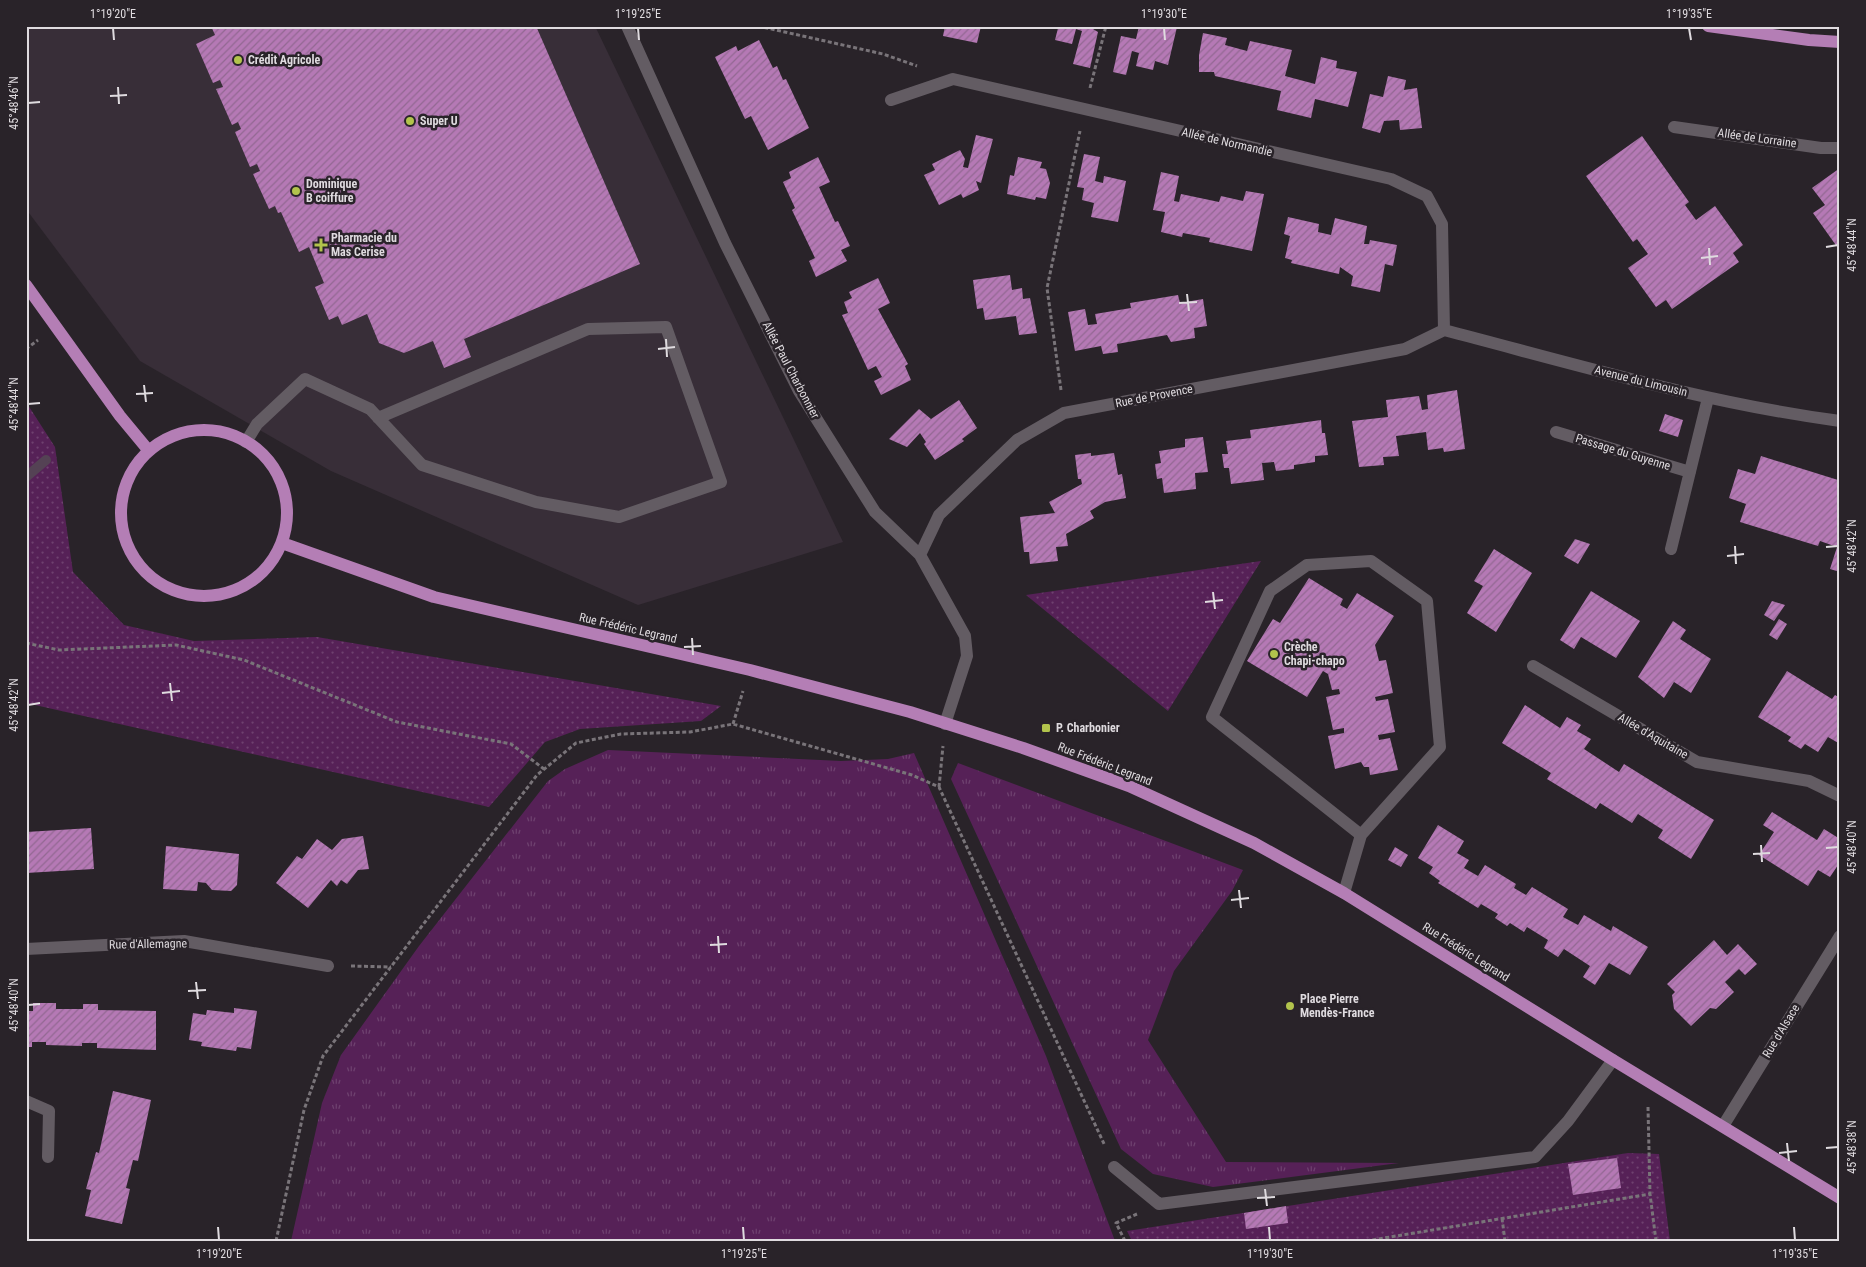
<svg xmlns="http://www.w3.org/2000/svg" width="1866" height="1267" font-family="'Roboto Condensed',sans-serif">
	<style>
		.built { fill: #382e38 }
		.grass { fill: url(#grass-tufts) }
		.park { fill: url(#park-dots) }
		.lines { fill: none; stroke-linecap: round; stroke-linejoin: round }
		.stream { stroke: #544254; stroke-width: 10 }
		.building { fill: url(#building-hatch) }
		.path { stroke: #797479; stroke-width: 3; stroke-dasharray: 4 2.5; stroke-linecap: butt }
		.minor { stroke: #635c63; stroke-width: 12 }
		.major { stroke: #b47eb5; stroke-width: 12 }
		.ticks { fill: none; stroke: #dfdbdf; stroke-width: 2 }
		.poi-dot { fill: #b2c34c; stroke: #292329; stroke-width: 2 }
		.labels { text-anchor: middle; stroke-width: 5; stroke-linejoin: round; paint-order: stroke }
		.poi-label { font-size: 12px; font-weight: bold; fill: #dfdbdf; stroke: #292329; text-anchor: start }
		.street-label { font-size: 12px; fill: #dfdbdf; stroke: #292329 }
		.neatline { fill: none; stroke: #dfdbdf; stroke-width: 2 }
		.ticks-label { font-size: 12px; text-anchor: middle; fill: #dfdbdf }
	</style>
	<defs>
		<pattern id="grass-tufts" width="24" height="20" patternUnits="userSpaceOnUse" patternTransform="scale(1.25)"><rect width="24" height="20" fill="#562157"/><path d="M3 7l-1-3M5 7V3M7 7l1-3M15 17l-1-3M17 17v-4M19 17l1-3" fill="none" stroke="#6e416f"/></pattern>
		<pattern id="park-dots" width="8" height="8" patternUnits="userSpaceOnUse" patternTransform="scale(1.25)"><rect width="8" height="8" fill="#562157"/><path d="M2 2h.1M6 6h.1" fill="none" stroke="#6e416f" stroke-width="1.8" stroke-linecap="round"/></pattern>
		<pattern id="building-hatch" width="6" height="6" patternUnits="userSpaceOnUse" patternTransform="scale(1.25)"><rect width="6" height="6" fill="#b579b5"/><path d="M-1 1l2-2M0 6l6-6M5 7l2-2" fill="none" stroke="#936893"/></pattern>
	</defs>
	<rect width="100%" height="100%" fill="#292329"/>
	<path class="built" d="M 26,26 L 595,26 L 843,542 L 638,605 L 331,471 L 140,361 L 26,209 Z"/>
	<path class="grass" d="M 608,750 L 841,761 L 888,759 L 914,753 L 1046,1056 L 1115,1241 L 291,1241 L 322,1103 L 341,1055 L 419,946 L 548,781 L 565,769 Z
		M 958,763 L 1243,870 L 1232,891 L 1174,971 L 1148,1040 L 1226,1162 L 1399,1163 L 1213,1187 L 1153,1174 L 1121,1149 L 951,779 Z"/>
	<path class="park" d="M 26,402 L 55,447 L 73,572 L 124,625 L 194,641 L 317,637 L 721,706 L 701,721 L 580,729 L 545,742 L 489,807 L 26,703 Z
		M 1261,561 L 1168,711 L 1026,595 Z
		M 1628,1153 L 1659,1154 L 1670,1241 L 1132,1241 L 1127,1231 Z"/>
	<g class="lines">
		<path class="stream" d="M 26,477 L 46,460"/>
	</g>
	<path class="building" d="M 211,26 L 536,26 L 640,264 L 464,339 L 471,357 L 444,368 L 433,341 L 404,353 L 379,343 L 367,314 L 342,325 L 338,316 L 329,320 L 315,287 L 324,283 L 309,247 L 299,252 L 281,212 L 278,213 L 275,206 L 269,209 L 253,174 L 260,171 L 257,164 L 250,167 L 235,132 L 241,129 L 238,122 L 232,125 L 216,89 L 223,87 L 220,80 L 213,83 L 196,44 L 215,35 Z
		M 945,26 L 981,26 L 977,43 L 943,36 Z
		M 1052,26 L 1088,26 L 1098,32 L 1090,68 L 1073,64 L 1082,31 L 1076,29 L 1072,44 L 1055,40 L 1058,28 Z
		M 1139,26 L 1177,27 L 1168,65 L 1155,61 L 1153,70 L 1136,66 L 1139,53 L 1132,51 L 1126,75 L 1113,72 L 1121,36 L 1136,39 Z
		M 1203,33 L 1227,38 L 1225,45 L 1247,51 L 1250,41 L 1292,50 L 1285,76 L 1315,84 L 1321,57 L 1337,61 L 1336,68 L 1357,72 L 1348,107 L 1315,99 L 1311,118 L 1277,110 L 1281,91 L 1215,76 L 1214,72 L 1199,72 L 1199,55 Z
		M 759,40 L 773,68 L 777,66 L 783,80 L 786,79 L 809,128 L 768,150 L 751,116 L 745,119 L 715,57 L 736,46 L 738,51 Z
		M 1388,76 L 1406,80 L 1404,90 L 1417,88 L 1422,128 L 1400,130 L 1399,120 L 1384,121 L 1380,133 L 1362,128 L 1370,94 L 1383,97 Z
		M 976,135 L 993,139 L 981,183 L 976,181 L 979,190 L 963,198 L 961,194 L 939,205 L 924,175 L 935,170 L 932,164 L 960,150 L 965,159 L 963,167 L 968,168 Z
		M 1642,136 L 1689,202 L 1685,205 L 1696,220 L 1715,206 L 1743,245 L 1733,253 L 1739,262 L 1672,309 L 1666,300 L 1656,307 L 1628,268 L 1648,254 L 1637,239 L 1633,242 L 1586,176 Z
		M 1084,154 L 1100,157 L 1095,181 L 1103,183 L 1104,176 L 1126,181 L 1118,222 L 1091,217 L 1094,203 L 1082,200 L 1084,188 L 1077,187 Z
		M 818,157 L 830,182 L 819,187 L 835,222 L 838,221 L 850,246 L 841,250 L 847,261 L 816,277 L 809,261 L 815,258 L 792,210 L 795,208 L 783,182 L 791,178 L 789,172 Z
		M 1018,157 L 1042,162 L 1040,168 L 1046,169 L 1050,183 L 1046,199 L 1036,197 L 1035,200 L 1007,194 L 1010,175 L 1014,176 Z
		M 1840,168 L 1840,251 L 1813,213 L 1825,205 L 1812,188 Z
		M 1161,172 L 1179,176 L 1174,201 L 1179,202 L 1181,194 L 1219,202 L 1221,196 L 1243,201 L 1246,191 L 1264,194 L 1252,251 L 1209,242 L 1210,238 L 1183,233 L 1182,237 L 1161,232 L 1165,212 L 1153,210 Z
		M 1288,217 L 1319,224 L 1318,232 L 1331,235 L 1335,218 L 1367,226 L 1364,244 L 1369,244 L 1370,240 L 1397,245 L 1393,266 L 1385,264 L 1380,292 L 1351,286 L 1353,276 L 1340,267 L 1339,274 L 1291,263 L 1292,260 L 1285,258 L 1290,236 L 1284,234 Z
		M 1010,275 L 1012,290 L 1022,288 L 1023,299 L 1030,298 L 1037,333 L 1019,335 L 1016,316 L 985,320 L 983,308 L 977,309 L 973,280 Z
		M 878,278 L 890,303 L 878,309 L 908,364 L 905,366 L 911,380 L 881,395 L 874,381 L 882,377 L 876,366 L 868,370 L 842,315 L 848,313 L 844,302 L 852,298 L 849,292 Z
		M 1178,295 L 1180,303 L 1203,299 L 1207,326 L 1194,328 L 1195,338 L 1171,342 L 1167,335 L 1117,344 L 1118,352 L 1103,354 L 1101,346 L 1075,351 L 1068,312 L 1085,309 L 1088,325 L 1097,324 L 1095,314 L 1131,308 L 1130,303 Z
		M 1457,390 L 1465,449 L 1444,452 L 1443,448 L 1428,450 L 1426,432 L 1396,436 L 1399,456 L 1383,457 L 1384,465 L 1359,467 L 1352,421 L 1388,417 L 1386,400 L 1419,396 L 1422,410 L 1428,409 L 1427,395 Z
		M 959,400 L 977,428 L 962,439 L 964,441 L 935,460 L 924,444 L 926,442 L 920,433 L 907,447 L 889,439 L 919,409 L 931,419 Z
		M 1665,414 L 1683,420 L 1678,437 L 1659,431 Z
		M 1321,420 L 1322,433 L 1325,433 L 1328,455 L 1315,456 L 1315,462 L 1294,465 L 1294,469 L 1276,471 L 1274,462 L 1262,463 L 1264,480 L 1231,484 L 1229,468 L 1224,468 L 1222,454 L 1228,454 L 1226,441 L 1251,438 L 1250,430 Z
		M 1203,437 L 1208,472 L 1195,473 L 1196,489 L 1164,493 L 1162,478 L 1157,479 L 1155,464 L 1161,463 L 1159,451 L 1185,447 L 1185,439 Z
		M 1091,453 L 1091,456 L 1114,453 L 1118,475 L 1122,474 L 1126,498 L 1105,502 L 1090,511 L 1094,518 L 1066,534 L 1068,546 L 1056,547 L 1058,561 L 1030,564 L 1029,552 L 1024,552 L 1020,517 L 1055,513 L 1049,502 L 1082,484 L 1081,479 L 1078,479 L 1075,455 Z
		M 1761,456 L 1838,480 L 1837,485 L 1840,486 L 1840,572 L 1830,569 L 1837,547 L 1820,541 L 1818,546 L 1740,522 L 1746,504 L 1729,498 L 1738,469 L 1755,474 Z
		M 1575,539 L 1590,544 L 1578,564 L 1564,556 Z
		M 1494,549 L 1532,573 L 1496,632 L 1467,613 L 1483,586 L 1474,581 Z
		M 1309,578 L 1343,599 L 1340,605 L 1347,609 L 1357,593 L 1394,616 L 1375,645 L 1379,661 L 1386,660 L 1393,693 L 1375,697 L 1376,701 L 1388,699 L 1395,732 L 1378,735 L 1379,740 L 1390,738 L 1398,770 L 1370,775 L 1369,767 L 1364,767 L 1361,762 L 1335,769 L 1328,736 L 1344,733 L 1344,728 L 1333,730 L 1326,697 L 1340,694 L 1339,689 L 1332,690 L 1328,674 L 1323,671 L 1307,697 L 1247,661 L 1273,619 L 1280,623 Z
		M 1591,591 L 1640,621 L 1616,658 L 1581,637 L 1574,649 L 1560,640 Z
		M 1772,601 L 1785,605 L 1774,621 L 1764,615 Z
		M 1779,619 L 1787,624 L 1777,640 L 1769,635 Z
		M 1673,621 L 1686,630 L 1680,639 L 1711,659 L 1691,693 L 1674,682 L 1664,698 L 1638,677 Z
		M 1787,671 L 1832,699 L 1835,695 L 1840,698 L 1840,744 L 1828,737 L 1818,752 L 1805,744 L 1801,749 L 1788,741 L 1791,737 L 1758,717 Z
		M 1525,705 L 1560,728 L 1567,717 L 1581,725 L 1577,731 L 1591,739 L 1584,749 L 1619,772 L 1624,764 L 1714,820 L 1691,859 L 1658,838 L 1663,830 L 1638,814 L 1632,823 L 1600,803 L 1596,809 L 1547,779 L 1551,773 L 1502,743 Z
		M 1772,812 L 1817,840 L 1824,829 L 1840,839 L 1840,862 L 1830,877 L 1818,870 L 1808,886 L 1759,855 L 1774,832 L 1763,825 Z
		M 1438,825 L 1464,841 L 1457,853 L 1469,860 L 1464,868 L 1478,876 L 1485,865 L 1516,884 L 1514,888 L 1526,895 L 1532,887 L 1568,909 L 1563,917 L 1578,925 L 1584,915 L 1611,931 L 1613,926 L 1648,947 L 1630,975 L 1609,963 L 1595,985 L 1583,977 L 1590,966 L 1564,949 L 1558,957 L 1544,948 L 1548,940 L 1527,927 L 1524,932 L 1510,923 L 1507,926 L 1495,918 L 1498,914 L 1481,904 L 1478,908 L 1438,883 L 1440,881 L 1429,873 L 1433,867 L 1418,858 Z
		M 91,828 L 94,869 L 26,873 L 26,832 Z
		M 363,836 L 369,869 L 358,870 L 347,884 L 341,880 L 337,886 L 331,880 L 308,908 L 276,883 L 297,856 L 302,859 L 317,839 L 332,850 L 342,839 Z
		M 166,846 L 239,854 L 237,885 L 231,891 L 212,890 L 206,883 L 198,882 L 197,891 L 163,889 Z
		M 1395,847 L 1408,855 L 1401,867 L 1388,860 Z
		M 1714,940 L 1727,955 L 1738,944 L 1757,964 L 1745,975 L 1739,969 L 1725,982 L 1734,992 L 1716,1009 L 1710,1008 L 1691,1026 L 1674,1009 L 1672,995 L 1675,992 L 1667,984 Z
		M 33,1003 L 56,1003 L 56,1009 L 83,1009 L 83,1004 L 98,1004 L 98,1010 L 156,1011 L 156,1050 L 97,1048 L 97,1043 L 82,1043 L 82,1046 L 46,1045 L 46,1042 L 32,1042 L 32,1047 L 26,1047 L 26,1011 L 33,1011 Z
		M 234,1008 L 257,1011 L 251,1049 L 237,1047 L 236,1051 L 201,1046 L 202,1042 L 189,1040 L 193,1013 L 206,1015 L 207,1010 L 234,1013 Z
		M 113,1091 L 151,1100 L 138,1161 L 133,1160 L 126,1188 L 130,1189 L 122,1224 L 85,1216 L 91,1190 L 86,1189 L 96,1152 L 99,1153 Z
		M 1617,1158 L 1621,1188 L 1573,1195 L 1568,1164 Z
		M 1286,1206 L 1288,1223 L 1246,1229 L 1244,1213 Z"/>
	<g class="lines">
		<path class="path" d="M 758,26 L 883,54 L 917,66
			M 1090,88 L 1106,26
			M 26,349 L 38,340
			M 1061,390 L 1047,288 L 1080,131
			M 26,643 L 59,650 L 176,645 L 244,660 L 397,722 L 511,744 L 544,769
			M 733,724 L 743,691
			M 939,787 L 943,746
			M 351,966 L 391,967
			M 1648,1107 L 1650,1194
			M 1502,1218 L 1505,1241
			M 276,1241 L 304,1110 L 323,1056 L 537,775 L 576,743 L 621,734 L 690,732 L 733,724 L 912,775 L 939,787 L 1105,1146
			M 1125,1241 L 1116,1223 L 1137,1214
			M 1366,1241 L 1650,1194 L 1656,1241"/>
		<path class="minor" d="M 627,26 L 725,243 L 799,391 L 875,512 L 920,555 L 965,636 L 967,656 L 945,724
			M 891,100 L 953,79 L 1391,179 L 1427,196 L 1442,224 L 1444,330
			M 1674,127 L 1821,148 L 1840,148
			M 1444,330 C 1575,364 1705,403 1840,421
			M 1556,432 L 1690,472
			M 246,442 L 257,424 L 305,379 L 370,409 L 422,465 L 536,502 L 619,517 L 721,482 L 666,327 L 588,329 L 378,418
			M 1671,549 L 1708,398
			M 920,555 L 939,515 L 1017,440 L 1064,413 L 1405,349 L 1444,330
			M 1533,666 L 1697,762 L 1809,781 L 1840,796
			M 1344,893 L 1361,835 L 1212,717 L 1270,591 L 1307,565 L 1371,561 L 1427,601 L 1440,747 L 1361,835
			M 26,949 L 184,941 L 328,966
			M 26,1101 L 49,1111 L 48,1157
			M 1723,1126 L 1840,936
			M 1114,1167 L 1159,1204 L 1535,1157 L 1568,1121 L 1613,1060"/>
		<path class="major" d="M 1708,26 L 1809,40 L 1840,42
			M 26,285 L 120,416 L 149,451
			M121 513a83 83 0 1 1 166 0a83 83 0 1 1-166 0Z
			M 282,543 L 434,597 L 750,670 L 910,712 L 1023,748 L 1129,786 L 1254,843 L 1344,893 L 1613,1060 L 1840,1198"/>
	</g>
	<path class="ticks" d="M 113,28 L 114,40M 638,28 L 639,40M 1164,28 L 1165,40M 1689,28 L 1691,40M 118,87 L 119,104M 110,96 L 127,95M 28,103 L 40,102M 1826,247 L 1838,245M 1709,248 L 1710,265M 1701,258 L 1718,256M 1187,294 L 1189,311M 1179,303 L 1197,302M 666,339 L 667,357M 658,349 L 675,347M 144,385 L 146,402M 136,394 L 153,393M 28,404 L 40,403M 1735,546 L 1736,564M 1826,547 L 1838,546M 1727,556 L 1744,554M 1213,592 L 1215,609M 1205,602 L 1223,600M 692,638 L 693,655M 684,647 L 701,646M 170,683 L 172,701M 162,693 L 180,691M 28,705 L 40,703M 1761,845 L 1762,862M 1826,848 L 1838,847M 1753,854 L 1770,853M 1239,890 L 1241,908M 1231,900 L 1249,898M 718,936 L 719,953M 710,945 L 727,944M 196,982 L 198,999M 188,991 L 206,990M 28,1005 L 40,1004M 1787,1143 L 1789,1161M 1826,1148 L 1838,1147M 1779,1153 L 1797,1151M 1265,1189 L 1267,1206M 1257,1198 L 1275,1197M 218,1227 L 219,1240M 743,1227 L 744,1240M 1269,1227 L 1270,1240M 1794,1227 L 1795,1240"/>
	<g class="poi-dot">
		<circle cx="238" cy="60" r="5"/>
		<circle cx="410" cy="121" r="5"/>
		<circle cx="296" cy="191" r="5"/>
		<path d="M318.5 237.5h5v5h5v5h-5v5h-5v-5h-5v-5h5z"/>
		<circle cx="1274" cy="654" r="5"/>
		<rect x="1041" y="723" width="10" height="10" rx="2.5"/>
		<circle cx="1290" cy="1006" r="5"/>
	</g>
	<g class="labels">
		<g class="poi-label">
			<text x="248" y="64">Crédit Agricole</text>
			<text x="420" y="125">Super U</text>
			<text x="306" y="188">Dominique<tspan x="306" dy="14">B coiffure</tspan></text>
			<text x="331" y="242">Pharmacie du<tspan x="331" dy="14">Mas Cerise</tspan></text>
			<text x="1284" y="651">Crèche<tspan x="1284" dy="14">Chapi-chapo</tspan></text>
			<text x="1056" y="732">P. Charbonier</text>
			<text x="1300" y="1003">Place Pierre<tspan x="1300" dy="14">Mendès-France</tspan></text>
		</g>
		<g class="street-label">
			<text transform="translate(1757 138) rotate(8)" y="4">Allée de Lorraine</text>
			<text transform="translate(1227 142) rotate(13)" y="4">Allée de Normandie</text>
			<text transform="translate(791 370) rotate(62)" y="4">Allée Paul Charbonnier</text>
			<text transform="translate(1641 381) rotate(14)" y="4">Avenue du Limousin</text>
			<text transform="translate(1154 396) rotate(-11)" y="4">Rue de Provence</text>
			<text transform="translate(1623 452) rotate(17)" y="4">Passage du Guyenne</text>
			<text transform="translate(628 628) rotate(13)" y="4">Rue Frédéric Legrand</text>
			<text transform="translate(1653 736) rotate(30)" y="4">Allée d'Aquitaine</text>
			<text transform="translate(1105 764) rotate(21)" y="4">Rue Frédéric Legrand</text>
			<text transform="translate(148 944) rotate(-1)" y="4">Rue d'Allemagne</text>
			<text transform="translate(1466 952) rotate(32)" y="4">Rue Frédéric Legrand</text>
			<text transform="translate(1781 1031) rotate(-59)" y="4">Rue d'Alsace</text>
		</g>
	</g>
	<rect width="1866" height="1267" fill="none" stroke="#292329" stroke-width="55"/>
	<rect x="28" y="28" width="1810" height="1212" class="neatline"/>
	<g class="ticks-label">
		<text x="113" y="18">1°19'20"E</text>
		<text x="638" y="18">1°19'25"E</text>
		<text x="1164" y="18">1°19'30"E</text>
		<text x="1689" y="18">1°19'35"E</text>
		<text transform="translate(14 103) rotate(-90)" y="4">45°48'46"N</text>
		<text transform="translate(1852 245) rotate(-90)" y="4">45°48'44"N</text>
		<text transform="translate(14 404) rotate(-90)" y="4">45°48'44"N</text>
		<text transform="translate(1852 546) rotate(-90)" y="4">45°48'42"N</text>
		<text transform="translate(14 705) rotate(-90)" y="4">45°48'42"N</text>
		<text transform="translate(1852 847) rotate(-90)" y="4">45°48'40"N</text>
		<text transform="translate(14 1005) rotate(-90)" y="4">45°48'40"N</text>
		<text transform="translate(1852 1147) rotate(-90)" y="4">45°48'38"N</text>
		<text x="219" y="1258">1°19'20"E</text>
		<text x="744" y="1258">1°19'25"E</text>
		<text x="1270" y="1258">1°19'30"E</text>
		<text x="1795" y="1258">1°19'35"E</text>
	</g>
</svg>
